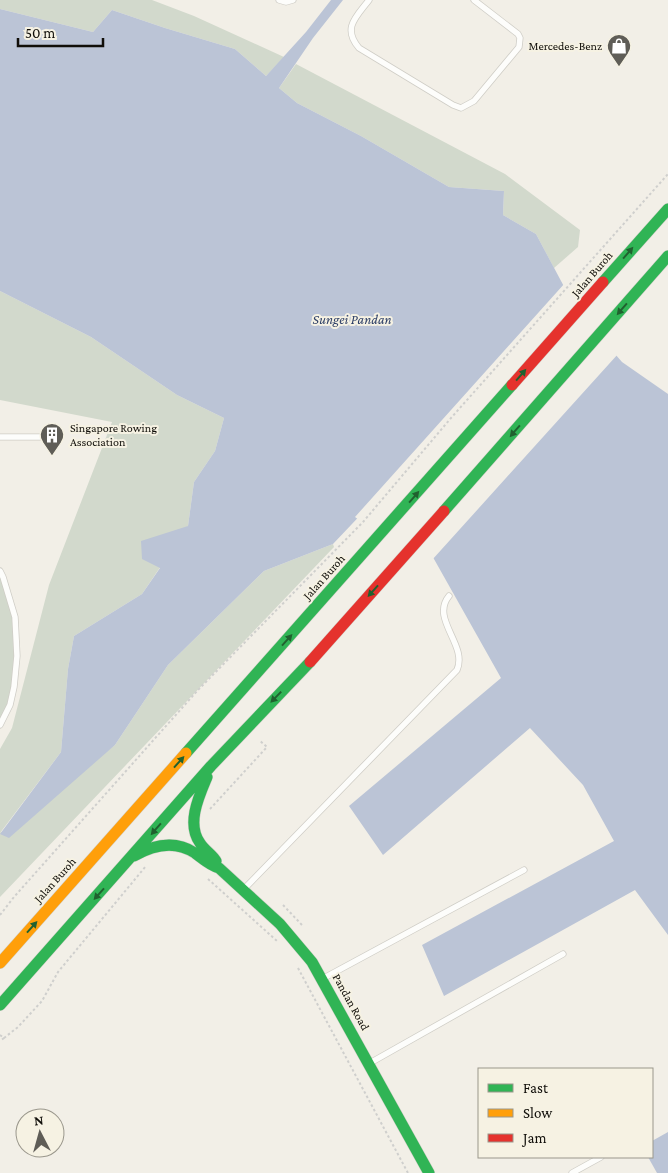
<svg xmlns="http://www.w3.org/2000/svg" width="668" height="1173" font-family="'Crimson Pro',serif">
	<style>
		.green { fill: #d2d9cc }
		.water { fill: #bbc4d6 }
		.pier { fill: #f2efe7 }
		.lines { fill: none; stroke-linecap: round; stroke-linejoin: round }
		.lane-casing { stroke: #cfcdc6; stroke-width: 7 }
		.fast-casing { stroke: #cfcdc6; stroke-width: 12 }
		.slow-casing { stroke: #cfcdc6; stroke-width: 12 }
		.jam-casing { stroke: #cfcdc6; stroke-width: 12 }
		.path { stroke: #cfcfcd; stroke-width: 2; stroke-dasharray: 2.5 2.5; stroke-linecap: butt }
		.lane { stroke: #fdfdfb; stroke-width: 5.5 }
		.fast { stroke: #30b455; stroke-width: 11 }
		.slow { stroke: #ff9f0a; stroke-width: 11 }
		.jam { stroke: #e5322d; stroke-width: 11 }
		.oneway { fill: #20612f }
		.labels { text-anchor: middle; stroke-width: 4; stroke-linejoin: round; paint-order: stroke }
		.poi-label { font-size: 12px; fill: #100e09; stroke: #f6f2e3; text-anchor: end }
		.street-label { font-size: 12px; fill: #100e09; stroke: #f6f2e3 }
		.water-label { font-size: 14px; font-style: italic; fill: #2c3e66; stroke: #f6f2e3 }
	</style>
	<rect width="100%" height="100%" fill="#f2efe7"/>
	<path class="green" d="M 0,0 L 152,0 L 194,16 L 284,57 L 266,76 L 235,49 L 165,28 L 112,10 L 93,32 L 0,9 Z
		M 296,64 L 505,174 L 580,230 L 578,247 L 554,268 L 536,234 L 503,215 L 504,191 L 449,187 L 361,136 L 297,103 L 279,88 Z
		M 0,291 L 91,337 L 177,395 L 224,418 L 215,451 L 194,482 L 188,526 L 142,594 L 74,636 L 68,669 L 61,752 L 0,833 L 115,745 L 168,665 L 264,571 L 333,544 L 334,547 L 0,897 L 0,749 L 12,728 L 49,585 L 112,422 L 0,400 Z
		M 0,571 L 15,617 L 14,687 L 0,725 Z"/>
	<path class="water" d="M 331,0 L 343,0 L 313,38 L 279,88 L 297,103 L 361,136 L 449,187 L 504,191 L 503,215 L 536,234 L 576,309 L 622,362 L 668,394 L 668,935 L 635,890 L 444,996 L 422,945 L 614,841 L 583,785 L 530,728 L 383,855 L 349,806 L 501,678 L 403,504 L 370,505 L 333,544 L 264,571 L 168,665 L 115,745 L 9,838 L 0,834 L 61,752 L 68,669 L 74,636 L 142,594 L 160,568 L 142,559 L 141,541 L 188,526 L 194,482 L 215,451 L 224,418 L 177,395 L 91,337 L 0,291 L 0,9 L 93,32 L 112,10 L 165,28 L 235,49 L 266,76 L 306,32 Z
		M 668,1132 L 668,1173 L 657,1173 L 648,1157 L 652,1157 L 652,1141 Z"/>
	<path class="pier" d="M 565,283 L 578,308 L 618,354 L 432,560 L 402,507 L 371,507 L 359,520 L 355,517 Z"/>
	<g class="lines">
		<g class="lane-casing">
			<path id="lane" d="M 279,0 L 286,2 L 293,0
				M 369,0 C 356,17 342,28 359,48 L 453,105 L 461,108 L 474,101 L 519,47 L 520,38 L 518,34 L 474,0
				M 0,437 L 41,437
				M 0,571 L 3,577 L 15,617 L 17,656 L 14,687 L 10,705 L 0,725
				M 245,888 L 457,670 C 468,645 430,619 449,596
				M 324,978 L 524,870
				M 370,1063 L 563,954
				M 572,1173 L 601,1157"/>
		</g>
		<g class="fast-casing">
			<path id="fast" d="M 603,282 L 668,209
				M 444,511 L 668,256
				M 186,753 L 512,385
				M 207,777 C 199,796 186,824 200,843 C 204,850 212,854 216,861
				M 134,856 C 153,845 175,840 195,853 C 203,859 209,865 219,868 L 280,924 L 312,962 L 429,1173
				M 0,1005 L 211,766 L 310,662"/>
		</g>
		<g class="slow-casing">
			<path id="slow" d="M 0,963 L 186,753"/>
		</g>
		<g class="jam-casing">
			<path id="jam" d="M 512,385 L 603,282
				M 310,662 L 444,511"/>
		</g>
		<path class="path" d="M 210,809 L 267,747 L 259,740
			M 208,879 L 277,941
			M 283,905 L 302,925
			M 0,915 L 14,897 L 198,690 L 363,522 L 451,418 L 668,174
			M 298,968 L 408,1173
			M 0,1035 L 4,1038 L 0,1041
			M 4,1038 L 18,1027 L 42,1001 L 58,972 L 146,866"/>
		<use href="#lane" class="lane"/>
		<use href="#fast" class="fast"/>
		<use href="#slow" class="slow"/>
		<use href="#jam" class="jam"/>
	</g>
	<defs><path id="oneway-solid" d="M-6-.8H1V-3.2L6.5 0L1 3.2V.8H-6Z" transform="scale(1.25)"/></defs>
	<g class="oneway">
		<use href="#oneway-solid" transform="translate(628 253) rotate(-49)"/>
		<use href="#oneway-solid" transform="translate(622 309) rotate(131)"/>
		<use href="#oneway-solid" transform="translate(521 375) rotate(-49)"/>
		<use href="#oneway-solid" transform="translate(515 431) rotate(131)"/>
		<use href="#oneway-solid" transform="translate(414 497) rotate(-49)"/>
		<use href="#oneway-solid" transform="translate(373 591) rotate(132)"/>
		<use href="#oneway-solid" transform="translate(287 640) rotate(-48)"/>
		<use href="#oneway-solid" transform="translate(276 697) rotate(134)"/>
		<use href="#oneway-solid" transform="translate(179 762) rotate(-48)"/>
		<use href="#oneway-solid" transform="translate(156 829) rotate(131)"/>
		<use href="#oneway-solid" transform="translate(99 894) rotate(132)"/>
		<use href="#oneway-solid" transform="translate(32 927) rotate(-48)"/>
	</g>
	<defs>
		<g id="shop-pin" transform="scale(1.25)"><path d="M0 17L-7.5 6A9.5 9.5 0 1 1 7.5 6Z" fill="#5f5d57" stroke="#f6f2e3"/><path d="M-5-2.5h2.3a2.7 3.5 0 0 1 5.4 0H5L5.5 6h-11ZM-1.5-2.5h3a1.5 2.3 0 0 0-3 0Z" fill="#fff"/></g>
		<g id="building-pin" transform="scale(1.25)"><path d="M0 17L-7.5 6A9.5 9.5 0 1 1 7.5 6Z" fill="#5f5d57" stroke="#f6f2e3"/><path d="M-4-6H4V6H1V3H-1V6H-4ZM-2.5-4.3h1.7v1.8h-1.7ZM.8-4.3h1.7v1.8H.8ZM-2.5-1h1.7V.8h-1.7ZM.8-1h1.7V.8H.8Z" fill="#fff"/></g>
	</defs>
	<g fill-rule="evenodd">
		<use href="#shop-pin" x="619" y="46"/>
		<use href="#building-pin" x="52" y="435"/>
	</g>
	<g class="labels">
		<g class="poi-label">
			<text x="602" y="50">Mercedes-Benz</text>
			<text x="70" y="432" text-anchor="start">Singapore Rowing<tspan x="70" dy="14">Association</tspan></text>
		</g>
		<g class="street-label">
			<text transform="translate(592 274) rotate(-49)" y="4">Jalan Buroh</text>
			<text transform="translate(324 577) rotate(-48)" y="4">Jalan Buroh</text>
			<text transform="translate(55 880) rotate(-48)" y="4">Jalan Buroh</text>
			<text transform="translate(351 1002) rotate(61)" y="4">Pandan Road</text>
		</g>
		<g class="water-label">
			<text x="352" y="324">Sungei Pandan</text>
		</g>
	</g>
	<rect x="478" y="1068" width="175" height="90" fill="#f6f2e3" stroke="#9a978c"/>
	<rect x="488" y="1084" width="25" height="8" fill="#30b455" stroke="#9a978c"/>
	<text x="523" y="1093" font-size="15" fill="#100e09">Fast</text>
	<rect x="488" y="1109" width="25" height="8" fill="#ff9f0a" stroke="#9a978c"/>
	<text x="523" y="1118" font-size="15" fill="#100e09">Slow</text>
	<rect x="488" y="1134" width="25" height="8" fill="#e5322d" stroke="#9a978c"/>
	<text x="523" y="1143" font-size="15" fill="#100e09">Jam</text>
	<g transform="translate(40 1133) rotate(354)"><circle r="24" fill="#f6f2e3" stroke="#9a978c"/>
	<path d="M0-4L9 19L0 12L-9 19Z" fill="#5f5d57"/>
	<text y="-8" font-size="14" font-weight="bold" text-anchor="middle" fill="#100e09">N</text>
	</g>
	<path d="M18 38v8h85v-8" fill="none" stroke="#100e09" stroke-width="2.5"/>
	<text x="25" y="38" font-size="15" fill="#100e09" stroke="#f6f2e3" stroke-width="4" paint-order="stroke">50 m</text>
</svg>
